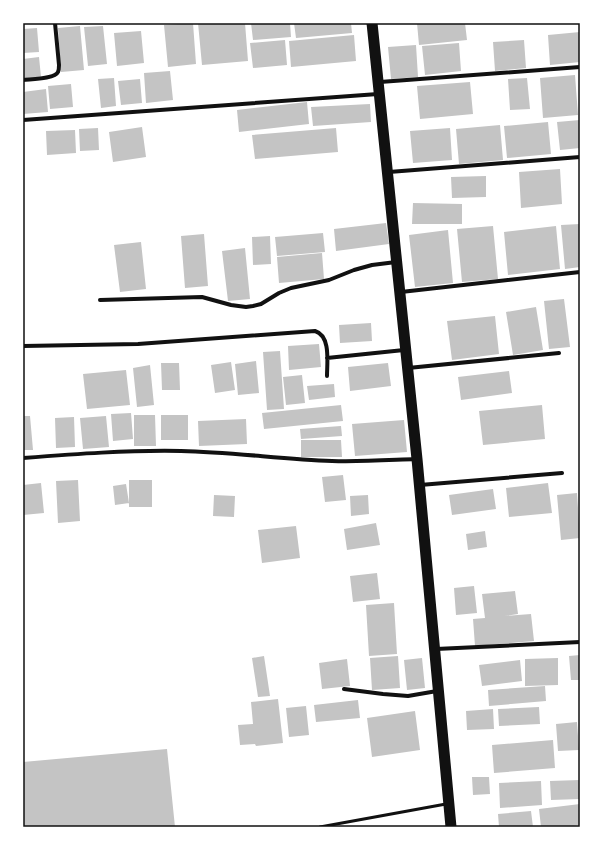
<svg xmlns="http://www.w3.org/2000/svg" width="603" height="850" font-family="Cabin,sans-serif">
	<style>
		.building { fill: #c4c4c4 }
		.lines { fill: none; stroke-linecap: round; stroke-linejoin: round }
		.service { stroke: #111; stroke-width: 3 }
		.minor { stroke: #111; stroke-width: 4 }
		.trunk { stroke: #111; stroke-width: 11 }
		.neatline { fill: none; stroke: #111; stroke-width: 1.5 }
	</style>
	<rect width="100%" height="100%" fill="#fff"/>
	<path class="building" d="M 193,23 L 196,64 L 168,67 L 164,25 Z
		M 198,23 L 245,23 L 248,61 L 202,65 Z
		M 251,23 L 290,23 L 291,37 L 253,40 Z
		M 294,23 L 351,23 L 352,33 L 296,38 Z
		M 417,23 L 465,23 L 467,40 L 419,45 Z
		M 80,26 L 84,70 L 61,72 L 58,28 Z
		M 103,26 L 107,64 L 88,66 L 84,27 Z
		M 37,28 L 39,52 L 23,53 L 23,29 Z
		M 141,31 L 144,63 L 117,66 L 114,33 Z
		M 580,32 L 580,62 L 550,65 L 548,35 Z
		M 354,35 L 356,61 L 291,67 L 289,41 Z
		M 285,40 L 287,65 L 253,68 L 250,43 Z
		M 524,40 L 526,68 L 495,71 L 493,42 Z
		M 459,43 L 461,71 L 425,75 L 422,46 Z
		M 416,45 L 418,77 L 391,79 L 388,47 Z
		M 39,57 L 41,77 L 23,79 L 23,59 Z
		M 170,71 L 173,100 L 146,103 L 144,73 Z
		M 575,75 L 578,115 L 543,118 L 540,78 Z
		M 114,78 L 116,106 L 101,108 L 98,79 Z
		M 527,78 L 530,109 L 510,110 L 508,79 Z
		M 140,79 L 142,103 L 121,105 L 118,81 Z
		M 470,82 L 473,114 L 420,119 L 417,86 Z
		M 71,84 L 73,107 L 50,109 L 48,86 Z
		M 46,89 L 48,112 L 23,114 L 23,92 Z
		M 307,102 L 309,124 L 239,132 L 237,110 Z
		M 370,104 L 371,122 L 313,126 L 311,107 Z
		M 580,120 L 580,148 L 560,150 L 557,122 Z
		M 548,122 L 551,154 L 507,158 L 504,126 Z
		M 500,125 L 503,160 L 459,164 L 456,129 Z
		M 142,127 L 146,157 L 113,162 L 109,132 Z
		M 98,128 L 99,150 L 80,151 L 79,129 Z
		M 336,128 L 338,152 L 255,159 L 252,135 Z
		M 450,128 L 452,160 L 413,163 L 410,131 Z
		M 75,130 L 76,153 L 47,155 L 46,131 Z
		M 560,169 L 562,204 L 521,208 L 519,172 Z
		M 486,176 L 486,197 L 452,198 L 451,177 Z
		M 413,203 L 462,204 L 462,224 L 412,224 Z
		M 386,223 L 389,244 L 336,251 L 334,229 Z
		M 580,224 L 580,267 L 565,269 L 561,225 Z
		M 493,226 L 498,279 L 462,282 L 457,229 Z
		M 556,226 L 560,269 L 508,275 L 504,232 Z
		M 448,230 L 453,283 L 415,287 L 409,235 Z
		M 323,233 L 325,252 L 277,256 L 275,237 Z
		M 204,234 L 208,286 L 185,288 L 181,236 Z
		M 270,236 L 271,264 L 253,265 L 252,237 Z
		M 141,242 L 146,289 L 120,292 L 114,245 Z
		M 245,248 L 250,299 L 228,301 L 222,251 Z
		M 322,253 L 324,279 L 279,283 L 277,257 Z
		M 564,299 L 570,347 L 549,349 L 544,301 Z
		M 536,307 L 543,350 L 513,355 L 506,312 Z
		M 495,316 L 499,354 L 452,360 L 447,321 Z
		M 371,323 L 372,341 L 340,343 L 339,325 Z
		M 319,344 L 321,367 L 289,370 L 288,346 Z
		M 280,351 L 284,409 L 267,410 L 263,352 Z
		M 256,361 L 259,393 L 238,395 L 235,364 Z
		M 231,362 L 235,390 L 215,393 L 211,365 Z
		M 161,363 L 179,363 L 180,390 L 162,390 Z
		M 388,363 L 391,386 L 350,391 L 348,367 Z
		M 150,365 L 154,405 L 137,407 L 133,368 Z
		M 126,370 L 130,405 L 87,409 L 83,374 Z
		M 509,371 L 512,393 L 461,400 L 458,377 Z
		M 302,375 L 305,403 L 286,405 L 283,377 Z
		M 334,384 L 335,397 L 309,400 L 307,386 Z
		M 341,405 L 343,421 L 264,429 L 262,413 Z
		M 542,405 L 545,439 L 483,445 L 479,411 Z
		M 131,413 L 133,439 L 113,441 L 111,414 Z
		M 134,415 L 155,415 L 156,446 L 134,446 Z
		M 161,415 L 188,415 L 188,440 L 161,440 Z
		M 23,416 L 30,416 L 33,450 L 23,450 Z
		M 106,416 L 109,447 L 83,449 L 80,418 Z
		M 74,417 L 75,447 L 56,448 L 55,418 Z
		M 246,419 L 247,444 L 199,446 L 198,421 Z
		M 404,420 L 407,452 L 355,456 L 352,424 Z
		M 341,426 L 342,436 L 301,439 L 300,429 Z
		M 301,440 L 341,440 L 342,457 L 301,457 Z
		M 343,475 L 346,500 L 325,502 L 322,477 Z
		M 78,480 L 80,521 L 58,523 L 56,481 Z
		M 129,480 L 152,480 L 152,507 L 129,507 Z
		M 41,483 L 44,513 L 23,515 L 23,485 Z
		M 548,483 L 552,513 L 509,517 L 506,488 Z
		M 126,484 L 129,503 L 115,505 L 113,486 Z
		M 493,489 L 496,509 L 452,515 L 449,495 Z
		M 577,493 L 580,538 L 561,540 L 557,495 Z
		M 214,495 L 235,496 L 234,517 L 213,516 Z
		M 368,495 L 369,514 L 351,516 L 350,496 Z
		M 376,523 L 380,545 L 347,550 L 344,529 Z
		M 296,526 L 300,558 L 262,563 L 258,530 Z
		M 485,531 L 487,547 L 468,550 L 466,534 Z
		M 377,573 L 380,599 L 353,602 L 350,576 Z
		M 474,586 L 477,613 L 456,615 L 454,588 Z
		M 515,591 L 518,614 L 504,616 L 531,614 L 534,641 L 475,646 L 473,619 L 485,618 L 482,594 Z
		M 394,603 L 397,654 L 369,656 L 366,605 Z
		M 580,655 L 580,680 L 571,680 L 569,656 Z
		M 264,656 L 270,696 L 258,697 L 252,658 Z
		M 398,656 L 400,688 L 372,690 L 370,658 Z
		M 422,658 L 425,688 L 407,690 L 404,660 Z
		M 558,658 L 558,685 L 525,686 L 525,659 Z
		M 347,659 L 350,686 L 322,689 L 319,663 Z
		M 520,660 L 522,681 L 482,686 L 479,665 Z
		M 545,686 L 546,701 L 489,706 L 488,690 Z
		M 278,699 L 283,743 L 256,746 L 255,744 L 240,745 L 238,725 L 253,724 L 251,702 Z
		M 358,700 L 360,718 L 316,722 L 314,705 Z
		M 306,706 L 309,735 L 289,737 L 286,708 Z
		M 539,707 L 540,724 L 499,726 L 498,709 Z
		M 493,709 L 494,729 L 467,730 L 466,711 Z
		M 415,711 L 420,750 L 372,757 L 367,718 Z
		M 577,722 L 579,750 L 558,751 L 556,724 Z
		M 553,740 L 555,768 L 494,773 L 492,745 Z
		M 167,749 L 175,827 L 23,827 L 23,762 Z
		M 472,777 L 489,777 L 490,794 L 473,795 Z
		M 580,780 L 580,799 L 551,800 L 550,781 Z
		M 541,781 L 542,805 L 500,808 L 499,783 Z
		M 580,804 L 580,825 L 567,827 L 541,827 L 539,809 Z
		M 531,811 L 533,827 L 499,827 L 498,814 Z"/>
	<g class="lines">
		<path class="service" d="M 320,827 L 446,804"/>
		<path class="minor" d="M 23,80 C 30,79 55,79 58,72 C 59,70 59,68 59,65 L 55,23
			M 380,82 L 580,67
			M 23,120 L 378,94
			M 389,172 L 580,157
			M 401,292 L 580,272
			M 100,300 L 202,297 L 231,305 L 246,307 L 253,306 L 261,304 L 279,293 L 291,288 L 329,280 L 354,270 L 372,265 L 396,262
			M 23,346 L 138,344 L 315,331 C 331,336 327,362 327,376
			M 327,358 L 404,350
			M 408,368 L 559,353
			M 23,458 C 75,454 128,450 181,451 C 231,452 281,459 332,461 C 360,462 389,460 417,459
			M 420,485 L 562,473
			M 436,649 L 580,642
			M 344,689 L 383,694 L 408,696 L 437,691"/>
		<path class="trunk" d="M 372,23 L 417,459 L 451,827"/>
	</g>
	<rect width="603" height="850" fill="none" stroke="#ffffff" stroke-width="48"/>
	<rect x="24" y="24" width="555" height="802" class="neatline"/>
</svg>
